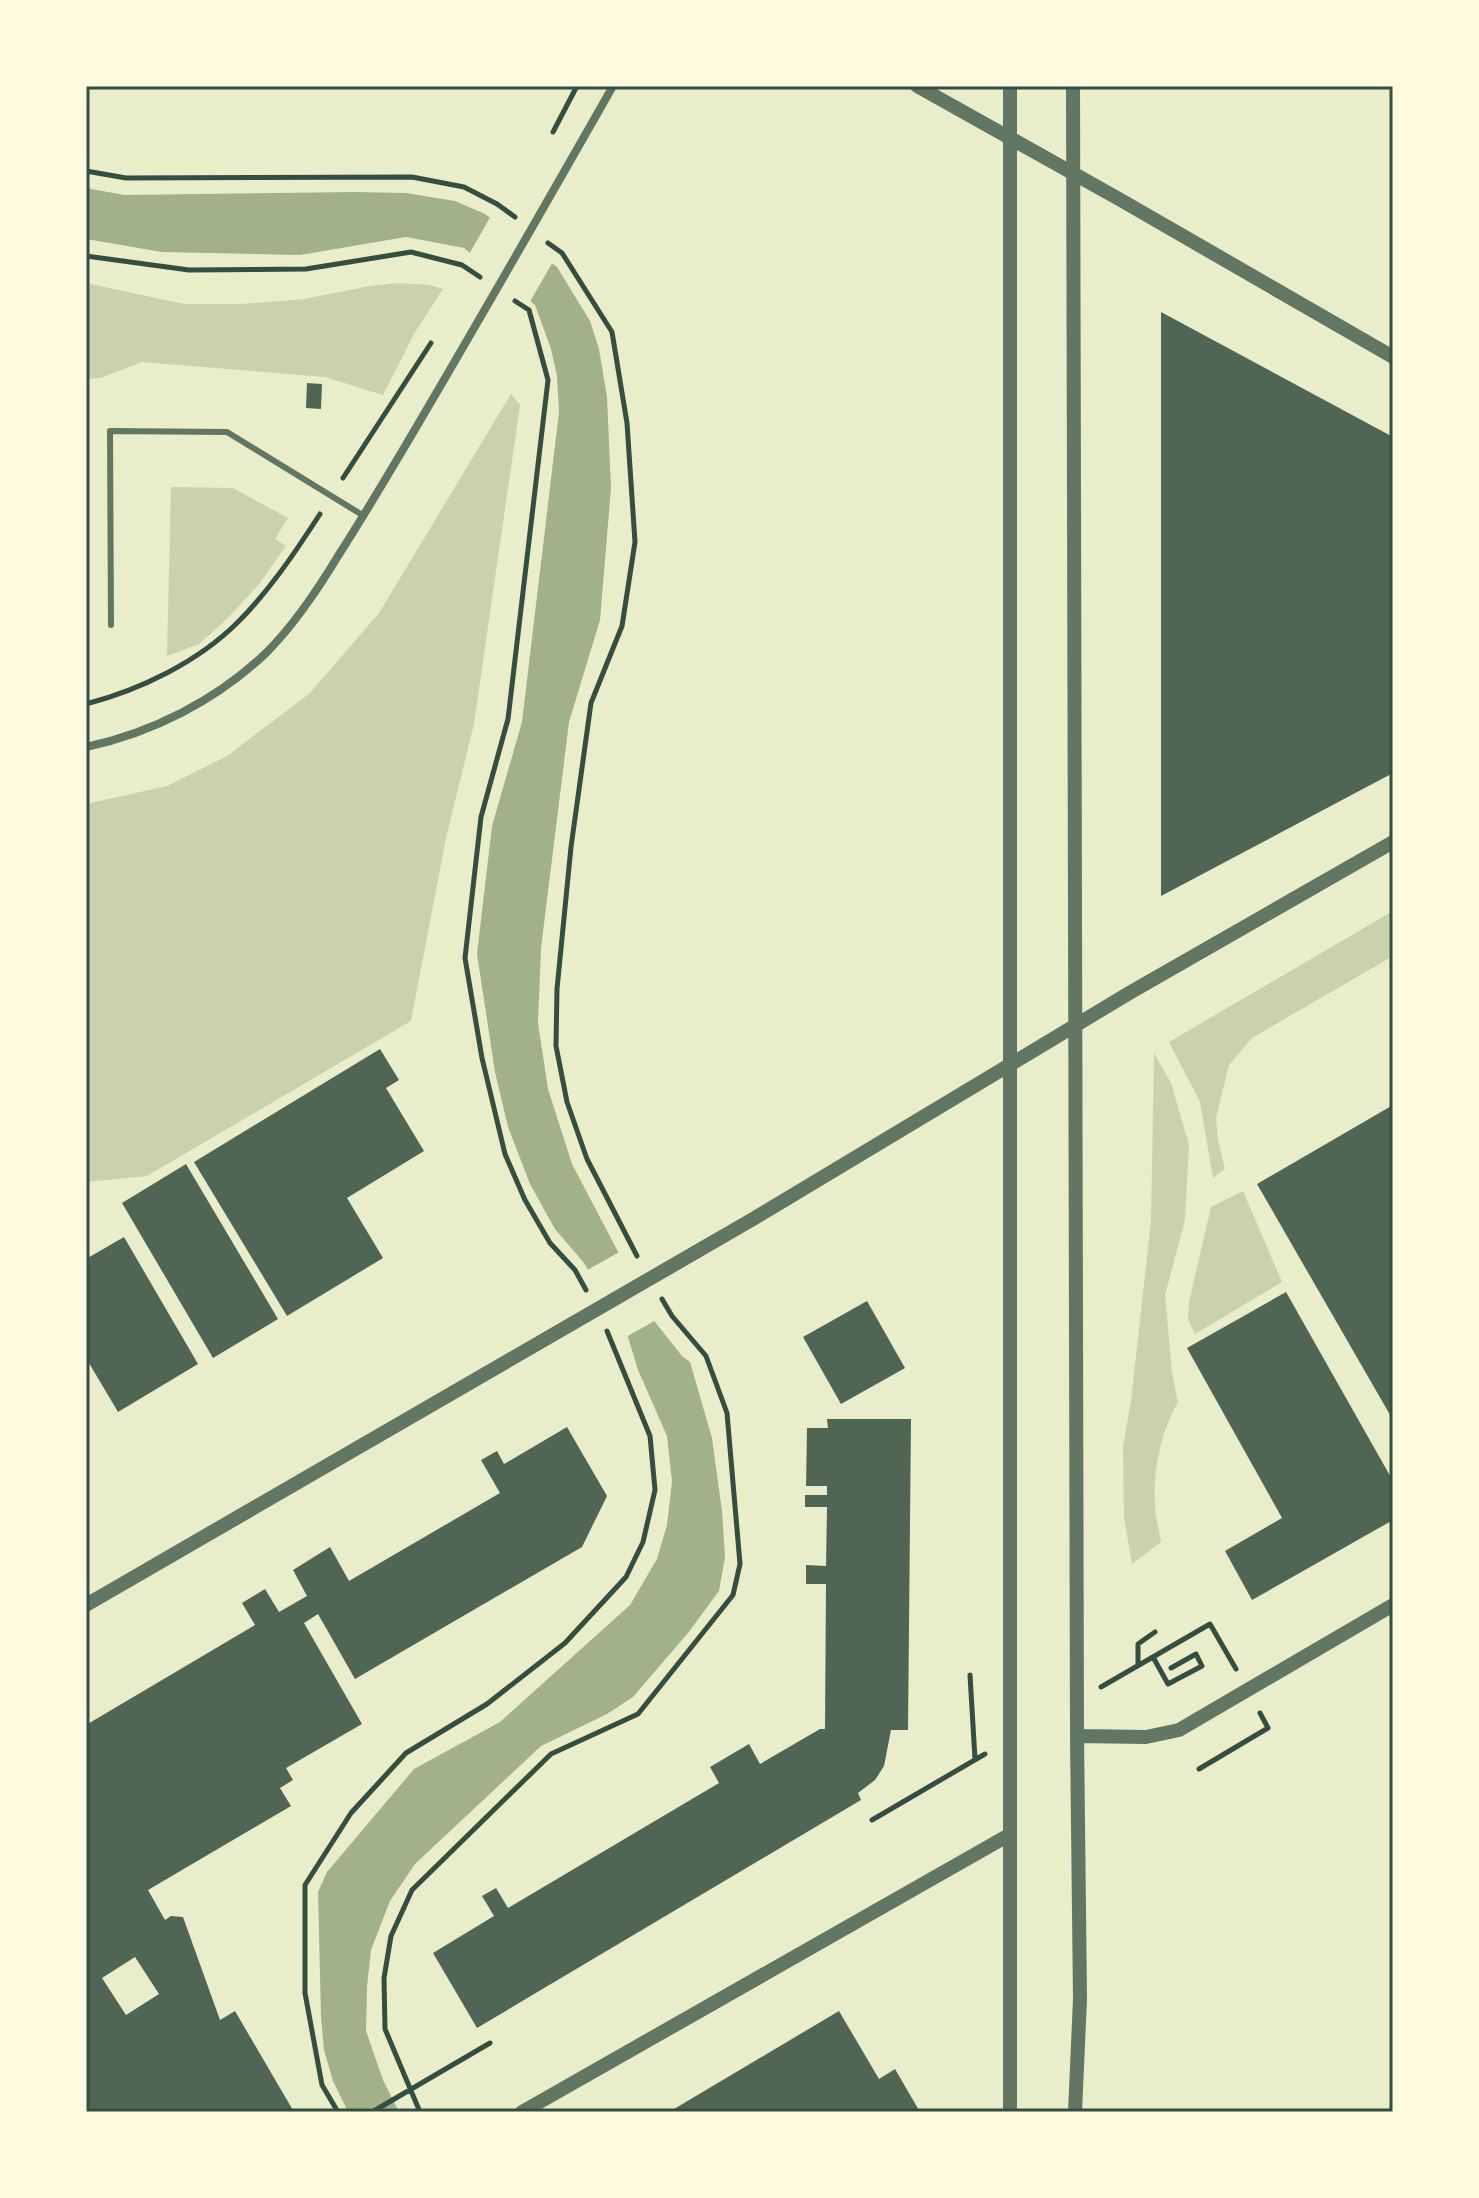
<svg xmlns="http://www.w3.org/2000/svg" width="1479" height="2198" font-family="Roboto,sans-serif">
	<style>
		.green { fill: #cad2ad }
		.water { fill: #a3b18a }
		.pier { fill: #e9edc9 }
		.building { fill: #4f6655; fill-rule: evenodd }
		.lines { fill: none; stroke-linecap: round; stroke-linejoin: round }
		.path { stroke: #344e41; stroke-width: 5 }
		.service { stroke: #617663; stroke-width: 6 }
		.minor { stroke: #617663; stroke-width: 8 }
		.tertiary { stroke: #617663; stroke-width: 14 }
		.neatline { fill: none; stroke: #344e41; stroke-width: 3 }
	</style>
	<rect width="100%" height="100%" fill="#e9edc9"/>
	<path class="green" d="M 86,283 L 184,304 L 240,304 L 304,299 L 370,286 L 399,283 L 429,285 L 443,289 L 414,334 L 383,395 L 325,377 L 142,362 L 100,378 L 86,379 Z
		M 511,394 L 520,405 L 474,724 L 446,838 L 411,1021 L 147,1176 L 86,1182 L 86,804 L 167,786 L 227,756 L 310,693 L 379,613 Z
		M 171,487 L 233,488 L 288,518 L 275,539 L 286,546 L 259,584 L 229,617 L 199,644 L 167,656 Z
		M 1393,911 L 1393,956 L 1252,1038 L 1229,1065 L 1216,1118 L 1218,1140 L 1225,1169 L 1213,1178 L 1200,1102 L 1169,1042 Z
		M 1154,1053 L 1171,1083 L 1189,1145 L 1185,1220 L 1165,1295 L 1172,1373 L 1178,1402 C 1161,1432 1153,1469 1155,1503 C 1155,1516 1159,1529 1161,1542 L 1132,1564 L 1124,1517 L 1123,1447 L 1131,1401 L 1151,1221 Z
		M 1243,1191 L 1282,1282 L 1195,1334 L 1188,1319 L 1189,1302 L 1211,1207 Z"/>
	<path class="water" d="M 86,188 L 124,195 L 355,192 L 406,193 L 455,201 L 485,214 L 557,267 L 590,321 L 599,349 L 607,397 L 611,488 L 600,620 L 569,722 L 541,948 L 538,1023 L 548,1089 L 572,1164 L 655,1322 L 682,1356 L 690,1362 L 712,1438 L 722,1511 L 725,1557 L 719,1591 L 688,1633 L 633,1697 L 607,1714 L 541,1746 L 415,1864 L 390,1901 L 371,1950 L 367,1986 L 366,2031 L 383,2080 L 399,2112 L 348,2112 L 333,2081 L 324,2050 L 321,2016 L 318,1892 L 327,1872 L 414,1769 L 500,1722 L 630,1605 L 657,1559 L 667,1525 L 672,1481 L 667,1436 L 638,1370 L 628,1337 L 584,1263 L 555,1229 L 530,1184 L 508,1127 L 495,1072 L 477,954 L 492,826 L 522,722 L 559,412 L 557,376 L 551,349 L 535,305 L 464,248 L 406,237 L 300,255 L 162,252 L 86,239 Z"/>
	<path class="pier" d="M 492,214 L 554,260 L 528,305 L 468,256 Z
		M 621,1251 L 658,1319 L 624,1338 L 584,1272 Z"/>
	<path class="building" d="M 1161,312 L 1393,437 L 1393,773 L 1161,896 Z
		M 307,383 L 322,384 L 321,409 L 306,408 Z
		M 380,1049 L 399,1080 L 386,1088 L 424,1151 L 347,1198 L 383,1258 L 287,1316 L 194,1162 Z
		M 1393,1105 L 1393,1420 L 1257,1184 Z
		M 186,1164 L 278,1319 L 213,1358 L 122,1203 Z
		M 124,1237 L 198,1364 L 118,1412 L 86,1358 L 86,1259 Z
		M 1286,1292 L 1393,1481 L 1393,1520 L 1252,1600 L 1225,1551 L 1282,1518 L 1187,1348 Z
		M 867,1301 L 905,1368 L 841,1404 L 803,1337 Z
		M 827,1419 L 911,1419 L 908,1730 L 891,1730 L 884,1766 L 875,1780 L 858,1793 L 861,1800 L 477,2028 L 433,1953 L 494,1916 L 482,1896 L 496,1888 L 508,1908 L 719,1783 L 710,1767 L 749,1744 L 760,1764 L 820,1729 L 825,1729 L 826,1584 L 806,1584 L 806,1565 L 826,1566 L 827,1507 L 805,1507 L 805,1495 L 827,1495 L 827,1486 L 806,1486 L 807,1428 L 828,1428 Z
		M 567,1427 L 607,1496 L 582,1547 L 355,1679 L 318,1614 L 304,1623 L 362,1724 L 286,1768 L 293,1780 L 280,1788 L 291,1806 L 148,1890 L 165,1920 L 171,1916 L 183,1917 L 220,2020 L 235,2011 L 294,2112 L 86,2112 L 86,1725 L 255,1625 L 242,1603 L 265,1589 L 279,1612 L 307,1596 L 293,1570 L 330,1547 L 349,1581 L 500,1493 L 481,1460 L 497,1451 L 504,1464 ZM 135,1957 L 159,1994 L 126,2015 L 102,1978 Z
		M 839,2011 L 879,2079 L 895,2069 L 920,2112 L 669,2112 Z"/>
	<g class="lines">
		<path class="path" d="M 553,132 L 577,86
			M 86,171 L 126,178 L 412,177 L 464,187 L 497,204 L 515,217
			M 548,243 L 562,253 L 612,332 L 627,423 L 635,542 L 622,626 L 591,703 L 571,847 L 557,989 L 556,1046 L 567,1102 L 587,1159 L 637,1256
			M 86,256 L 189,270 L 306,269 L 411,252 L 462,265 L 480,277
			M 515,301 L 529,310 L 548,380 L 508,719 L 481,817 L 465,958 L 482,1058 L 505,1154 L 525,1200 L 550,1243 L 575,1270 L 586,1290
			M 343,478 L 431,343
			M 86,704 C 140,690 198,662 238,622 C 270,590 296,551 320,514
			M 1153,1657 L 1168,1684 L 1202,1666 L 1196,1654 L 1171,1668
			M 1138,1664 L 1138,1644 L 1155,1632
			M 970,1675 L 975,1759
			M 1101,1687 L 1210,1624 L 1236,1669
			M 1199,1769 L 1268,1728 L 1260,1713
			M 872,1820 L 985,1754
			M 338,2112 L 322,2085 L 305,1993 L 305,1885 L 351,1813 L 406,1753 L 487,1704 L 565,1643 L 626,1577 L 643,1542 L 655,1490 L 650,1436 L 607,1331
			M 372,2112 L 490,2043
			M 420,2112 L 385,2029 L 384,1978 L 391,1936 L 412,1890 L 551,1754 L 638,1714 L 733,1595 L 740,1564 L 727,1413 L 706,1356 L 672,1316 L 662,1299"/>
		<path class="service" d="M 111,625 L 110,431 L 227,432 L 364,516"/>
		<path class="minor" d="M 86,747 C 152,733 217,700 266,653 C 295,624 317,591 338,556 C 360,522 380,488 401,453 C 473,331 543,209 613,86"/>
		<path class="tertiary" d="M 917,86 L 1119,199 L 1393,357
			M 1073,86 L 1077,1736 L 1080,1999 L 1075,2112
			M 86,1605 L 753,1219 L 1131,992 L 1393,842
			M 1077,1736 L 1146,1737 L 1179,1730 L 1393,1605
			M 522,2112 L 1009,1835
			M 1010,2112 L 1010,86"/>
	</g>
	<rect width="1479" height="2198" fill="none" stroke="#fefae0" stroke-width="176"/>
	<rect x="88" y="88" width="1303" height="2022" class="neatline"/>
</svg>
